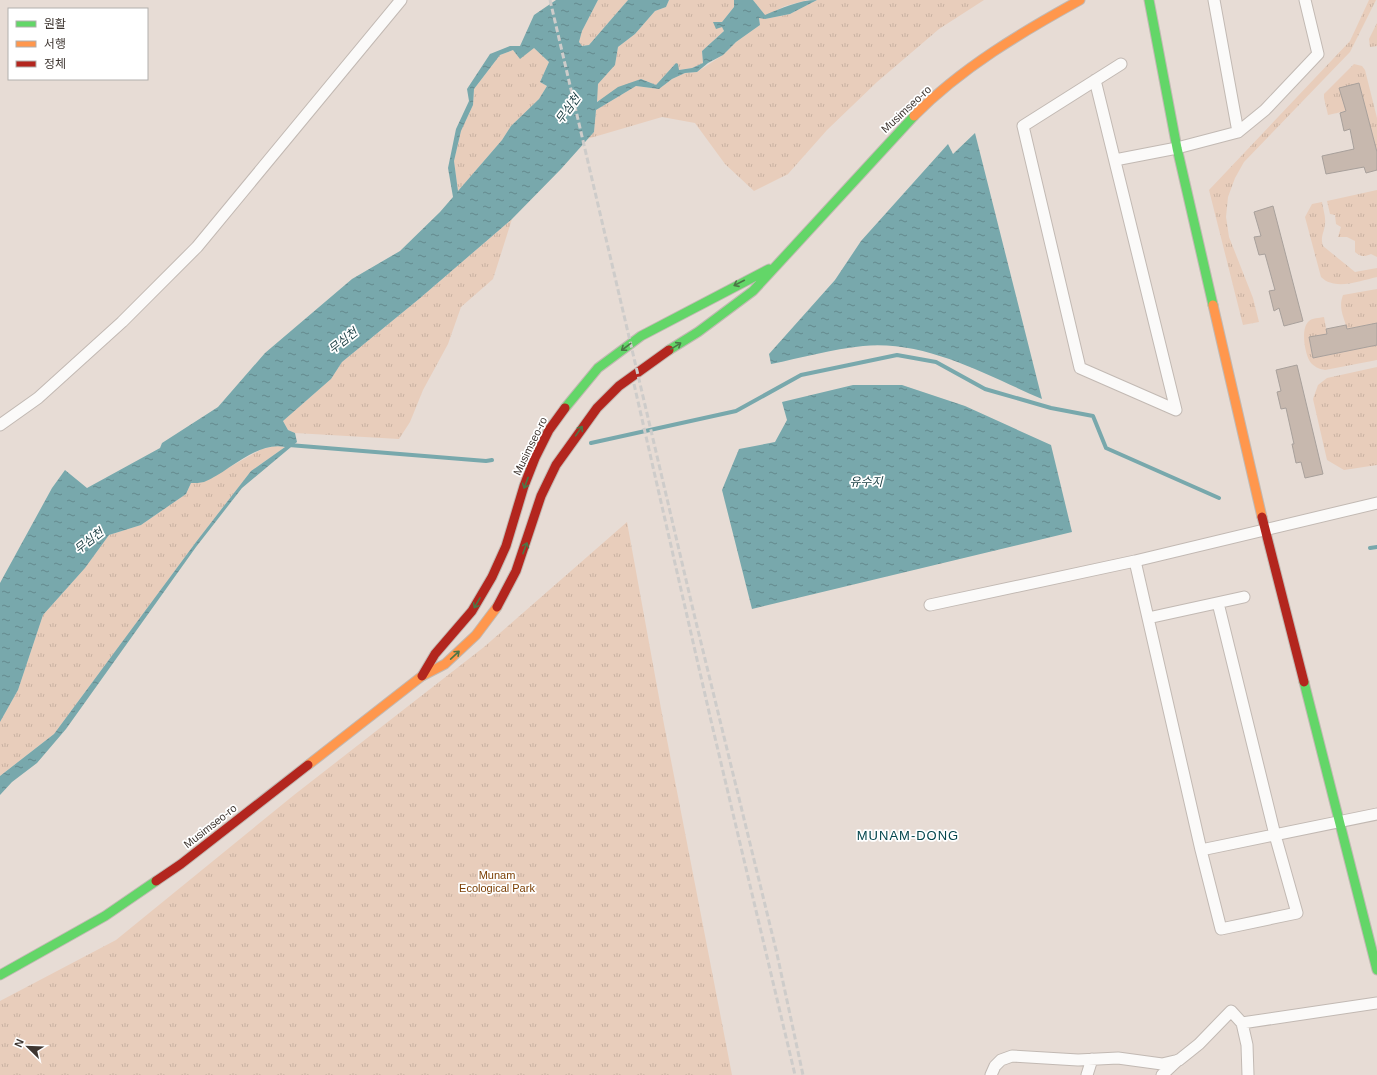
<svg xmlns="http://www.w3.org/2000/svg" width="1377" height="1075" font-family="Arial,'Noto Sans KR',sans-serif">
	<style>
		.grass { fill: url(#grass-tufts) }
		.water { fill: url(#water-ripples); fill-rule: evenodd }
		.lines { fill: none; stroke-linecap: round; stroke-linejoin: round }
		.stream { stroke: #78a8ac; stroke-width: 4 }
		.building { fill: #c7b8ae; stroke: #a8a09b }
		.street-casing { stroke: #c2b9b3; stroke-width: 13 }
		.fast-casing { stroke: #c2b9b3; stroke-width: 11 }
		.slow-casing { stroke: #c2b9b3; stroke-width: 11 }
		.jam-casing { stroke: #c2b9b3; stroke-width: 11 }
		.street { stroke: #fbfaf9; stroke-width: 11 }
		.fast { stroke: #63d668; stroke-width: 9 }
		.slow { stroke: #ff974d; stroke-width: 9 }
		.jam { stroke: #b3261e; stroke-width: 9 }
		.rail { stroke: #ceccca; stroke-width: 3; stroke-dasharray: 6 3; stroke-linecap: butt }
		.oneway { stroke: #4d7647 }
		.labels { text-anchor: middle; stroke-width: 3.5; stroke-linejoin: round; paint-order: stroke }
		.street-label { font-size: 11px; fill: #3e3631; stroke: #fff }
		.park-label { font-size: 11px; fill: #7c4006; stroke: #fff }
		.water-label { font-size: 12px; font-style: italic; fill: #1d4045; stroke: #fff }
		.quarter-label { font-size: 13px; letter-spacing: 1px; fill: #03454c; stroke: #fff }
	</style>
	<defs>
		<pattern id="grass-tufts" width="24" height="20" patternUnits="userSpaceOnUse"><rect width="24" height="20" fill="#e8cdbb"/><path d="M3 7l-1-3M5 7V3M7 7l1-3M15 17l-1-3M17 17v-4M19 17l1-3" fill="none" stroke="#c8b1a1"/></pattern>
		<pattern id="water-ripples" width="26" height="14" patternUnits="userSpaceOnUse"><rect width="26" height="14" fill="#78a8ac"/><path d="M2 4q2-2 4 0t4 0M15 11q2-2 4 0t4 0" fill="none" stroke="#648a8d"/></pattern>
	</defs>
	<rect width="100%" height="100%" fill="#e7dcd5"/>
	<path class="grass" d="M 598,0 L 628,0 L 589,45 L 582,46 L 579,42 L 582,31 Z
		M 669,0 L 734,0 L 734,7 L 722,22 L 714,23 L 722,27 L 724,31 L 702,51 L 703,63 L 692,68 L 678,70 L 676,63 L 656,85 L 641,79 L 596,102 L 598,84 L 615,65 L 618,47 L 635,34 L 655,11 L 666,7 Z
		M 753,0 L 808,0 L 785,6 L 765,16 Z
		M 817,0 L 984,0 L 939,29 L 877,82 L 827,130 L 788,174 L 754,191 L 725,164 L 695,123 L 662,117 L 587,139 L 594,132 L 596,110 L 636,86 L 659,89 L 672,79 L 685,73 L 697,72 L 723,55 L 736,42 L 760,25 L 759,18 L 765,19 L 790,14 Z
		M 1369,0 L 1376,0 L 1350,52 L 1244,162 L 1235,178 L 1228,197 L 1226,217 L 1229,237 L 1253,298 L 1259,322 L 1243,325 L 1209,190 L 1350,41 Z
		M 1377,23 L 1377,46 L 1370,47 L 1369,39 Z
		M 534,48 L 549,62 L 540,82 L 547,86 L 539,99 L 511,126 L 502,140 L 458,191 L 454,161 L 461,131 L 473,105 L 474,89 L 500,55 L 513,50 Z
		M 1354,64 L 1362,66 L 1365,70 L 1377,118 L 1377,152 L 1346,111 L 1328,115 L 1324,98 L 1324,94 Z
		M 1377,190 L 1377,257 L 1371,254 C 1364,257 1361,257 1355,252 L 1355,241 L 1347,237 L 1338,237 L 1341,227 L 1336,224 L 1335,215 L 1330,214 L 1327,201 Z
		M 1322,202 C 1323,209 1326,217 1325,224 C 1324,234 1320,236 1323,246 L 1355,272 L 1377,268 L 1377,277 C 1359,281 1335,291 1321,277 L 1305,217 L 1312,204 Z
		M 512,219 L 493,279 L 461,307 L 448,344 L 423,390 L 410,422 L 399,439 L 295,433 L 288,430 L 283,421 L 331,379 L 342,362 L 419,299 Z
		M 1377,289 L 1377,323 L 1347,329 C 1344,317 1338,308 1343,295 Z
		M 1324,317 L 1327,334 L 1309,338 L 1313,358 L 1377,345 L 1377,360 L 1325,370 C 1320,369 1316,368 1311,363 C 1305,356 1300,328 1309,321 C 1312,318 1319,318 1324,317 Z
		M 1377,367 L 1377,465 L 1344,470 L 1327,460 L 1313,399 L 1318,385 L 1327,378 Z
		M 276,446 L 285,447 L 251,471 L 196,542 L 54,734 L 0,776 L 0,722 L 18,690 L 43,615 L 85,568 L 109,535 L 141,525 L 186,494 L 191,483 L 203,482 L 262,449 Z
		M 627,522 L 662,714 L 732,1075 L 0,1075 L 0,1001 L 116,940 L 294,795 L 484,647 Z"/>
	<path class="water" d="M 556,0 L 598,0 L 582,31 L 579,42 L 582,46 L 589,45 L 628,0 L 669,0 L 666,7 L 655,11 L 635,34 L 618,47 L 615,65 L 598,84 L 597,102 L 618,87 L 641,79 L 656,85 L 676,63 L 678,64 L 679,70 L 692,68 L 703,63 L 702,51 L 724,31 L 722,27 L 716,29 L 713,22 L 722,22 L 734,7 L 734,0 L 753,0 L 765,15 C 782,8 799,0 817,0 L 790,14 L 765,19 L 759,18 L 760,25 L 736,42 L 723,55 L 708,63 L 697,72 L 685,73 L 672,79 L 659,89 L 636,86 L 596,110 L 594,132 L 561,169 L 512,219 L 419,299 L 342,362 L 331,379 L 283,421 L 288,430 L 295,433 L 297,442 L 242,488 L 196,547 L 66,729 L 37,763 L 12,782 L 0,795 L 0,776 L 54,734 L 196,542 L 251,471 L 285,447 C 256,441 228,473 204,482 C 200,483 195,483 191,483 L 186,494 L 141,525 L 109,535 L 85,568 L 43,615 L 18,690 L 0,722 L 0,583 L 52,488 L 65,470 L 87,488 L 160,448 L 162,443 L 218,407 L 265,353 L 352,279 L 400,251 L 440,212 L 453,197 L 448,168 L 456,129 L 469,101 L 467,89 L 490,54 L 510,46 L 520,46 L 534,15 ZM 534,48 L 549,62 L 540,82 L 547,86 L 539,99 L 511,126 L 502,140 L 458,191 L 454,161 L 461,131 L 473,105 L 474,89 L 500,55 L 513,50 L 520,59 Z
		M 975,133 L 1042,399 C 986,375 926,340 863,346 C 832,349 801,358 771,364 L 769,354 L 835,280 L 861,241 L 948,144 L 953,154 Z
		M 853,385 L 902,385 L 965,406 L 1051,445 L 1072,532 L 752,609 L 722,490 L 739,449 L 775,442 L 787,420 L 782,402 Z"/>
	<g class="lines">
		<path class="stream" d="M 591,443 L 736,411 L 801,375 L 897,355 L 936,362 L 985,389 L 1051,408 L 1093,416 L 1106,448 L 1219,498
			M 289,445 L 486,461 L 492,460
			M 1370,548 L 1377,547"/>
	</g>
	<path class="building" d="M 1359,83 L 1377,152 L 1377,170 L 1366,173 L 1364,167 L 1326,174 L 1322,156 L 1354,149 L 1350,129 L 1344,131 L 1340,113 L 1346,111 L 1339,88 Z
		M 1273,206 L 1303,321 L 1284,326 L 1279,308 L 1274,311 L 1269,291 L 1275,290 L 1265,254 L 1259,255 L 1254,237 L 1261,236 L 1254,212 Z
		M 1377,323 L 1377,345 L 1313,358 L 1309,337 L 1327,334 L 1326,329 L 1346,325 L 1347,329 Z
		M 1297,365 L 1323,474 L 1305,478 L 1301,462 L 1296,463 L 1292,444 L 1294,444 L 1286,408 L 1281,409 L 1277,392 L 1281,391 L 1276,370 Z"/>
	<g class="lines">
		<g class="street-casing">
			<path id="street" d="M 1214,0 L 1238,132
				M 1095,80 L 1176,410 L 1080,368 L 1023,126 L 1121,64
				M 1115,160 L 1177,148 L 1238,132 L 1265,110 L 1318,54 L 1305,0
				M 0,425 L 38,398 L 122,322 L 197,247 L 401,0
				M 1377,503 L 1135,561 L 1201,850 L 1377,814
				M 930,605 L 1135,561
				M 1148,618 L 1244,597
				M 1201,850 L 1221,929 L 1297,913 L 1275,835 L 1218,603
				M 991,1075 L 995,1066 L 1001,1060 L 1012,1056 L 1078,1060 L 1118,1058 L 1162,1064 L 1179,1060 L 1199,1044 L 1231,1011 L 1242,1023
				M 1087,1075 L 1092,1059
				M 1162,1075 L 1178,1060
				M 1248,1075 L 1247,1045 L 1242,1023 L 1377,1003"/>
		</g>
		<g class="fast-casing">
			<path id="fast" d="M 1149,0 L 1177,148 L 1213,305
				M 669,350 L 698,332 L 753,291 L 914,116
				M 565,408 L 598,368 L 641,336 L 769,269
				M 1304,682 L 1377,970
				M 0,975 L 105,916 L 156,881"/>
		</g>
		<g class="slow-casing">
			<path id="slow" d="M 914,116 C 961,68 1022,32 1080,0
				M 1213,305 L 1262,517
				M 308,765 L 422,676 L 445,664 L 476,635 L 497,607"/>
		</g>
		<g class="jam-casing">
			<path id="jam" d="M 1262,517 L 1304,682
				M 497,607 L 516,571 L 541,496 L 556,465 L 597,408 L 619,386 L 669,350
				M 422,676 L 435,654 L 472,611 L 492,577 L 506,546 L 524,486 L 535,458 L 549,430 L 565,408
				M 156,881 L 181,864 L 308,765"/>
		</g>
		<use href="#street" class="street"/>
		<use href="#fast" class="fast"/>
		<use href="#slow" class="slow"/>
		<use href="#jam" class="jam"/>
		<path class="rail" d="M 550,0 L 695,618 L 777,954 L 803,1075
			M 634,384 L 712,725 L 795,1075"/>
	</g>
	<defs><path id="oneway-shaft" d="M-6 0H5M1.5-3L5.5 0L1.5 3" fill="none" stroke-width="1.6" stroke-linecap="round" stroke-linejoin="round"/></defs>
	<g class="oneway">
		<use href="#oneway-shaft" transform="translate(739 283) rotate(153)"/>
		<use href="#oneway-shaft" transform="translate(676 346) rotate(-32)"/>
		<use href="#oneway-shaft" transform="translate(626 347) rotate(143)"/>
		<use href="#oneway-shaft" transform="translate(579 431) rotate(-55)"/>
		<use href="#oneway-shaft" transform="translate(526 483) rotate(111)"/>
		<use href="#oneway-shaft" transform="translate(525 548) rotate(-70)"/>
		<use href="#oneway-shaft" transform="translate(477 603) rotate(120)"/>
		<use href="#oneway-shaft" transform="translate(455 655) rotate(-43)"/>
	</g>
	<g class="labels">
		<g class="street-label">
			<text transform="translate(906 109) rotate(-43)" y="4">Musimseo-ro</text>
			<text transform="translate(530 446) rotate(-64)" y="4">Musimseo-ro</text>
			<text transform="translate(210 826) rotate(-38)" y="4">Musimseo-ro</text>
		</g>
		<g class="park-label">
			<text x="497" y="879">Munam<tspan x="497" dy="13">Ecological Park</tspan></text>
		</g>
		<g class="water-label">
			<text transform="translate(568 109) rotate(-54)" y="4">무심천</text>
			<text transform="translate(343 341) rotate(-38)" y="4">무심천</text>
			<text x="866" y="486">유수지</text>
			<text transform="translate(89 541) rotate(-38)" y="4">무심천</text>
		</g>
		<g class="quarter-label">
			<text x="908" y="840">MUNAM-DONG</text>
		</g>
	</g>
	<rect x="8" y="8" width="140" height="72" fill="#ffffff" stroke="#b2afad"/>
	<rect x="16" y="21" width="20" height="6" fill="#63d668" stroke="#b2afad"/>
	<text x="44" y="28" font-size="12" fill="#3e3631">원활</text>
	<rect x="16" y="41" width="20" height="6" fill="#ff974d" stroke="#b2afad"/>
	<text x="44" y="48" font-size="12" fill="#3e3631">서행</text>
	<rect x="16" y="61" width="20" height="6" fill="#b3261e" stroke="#b2afad"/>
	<text x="44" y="68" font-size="12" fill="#3e3631">정체</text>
	<g transform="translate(28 1047) rotate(293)" stroke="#ffffff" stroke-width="3" paint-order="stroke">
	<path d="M0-3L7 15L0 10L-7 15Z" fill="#3e3631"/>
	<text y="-6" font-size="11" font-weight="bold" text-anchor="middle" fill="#3e3631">N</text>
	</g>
</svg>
